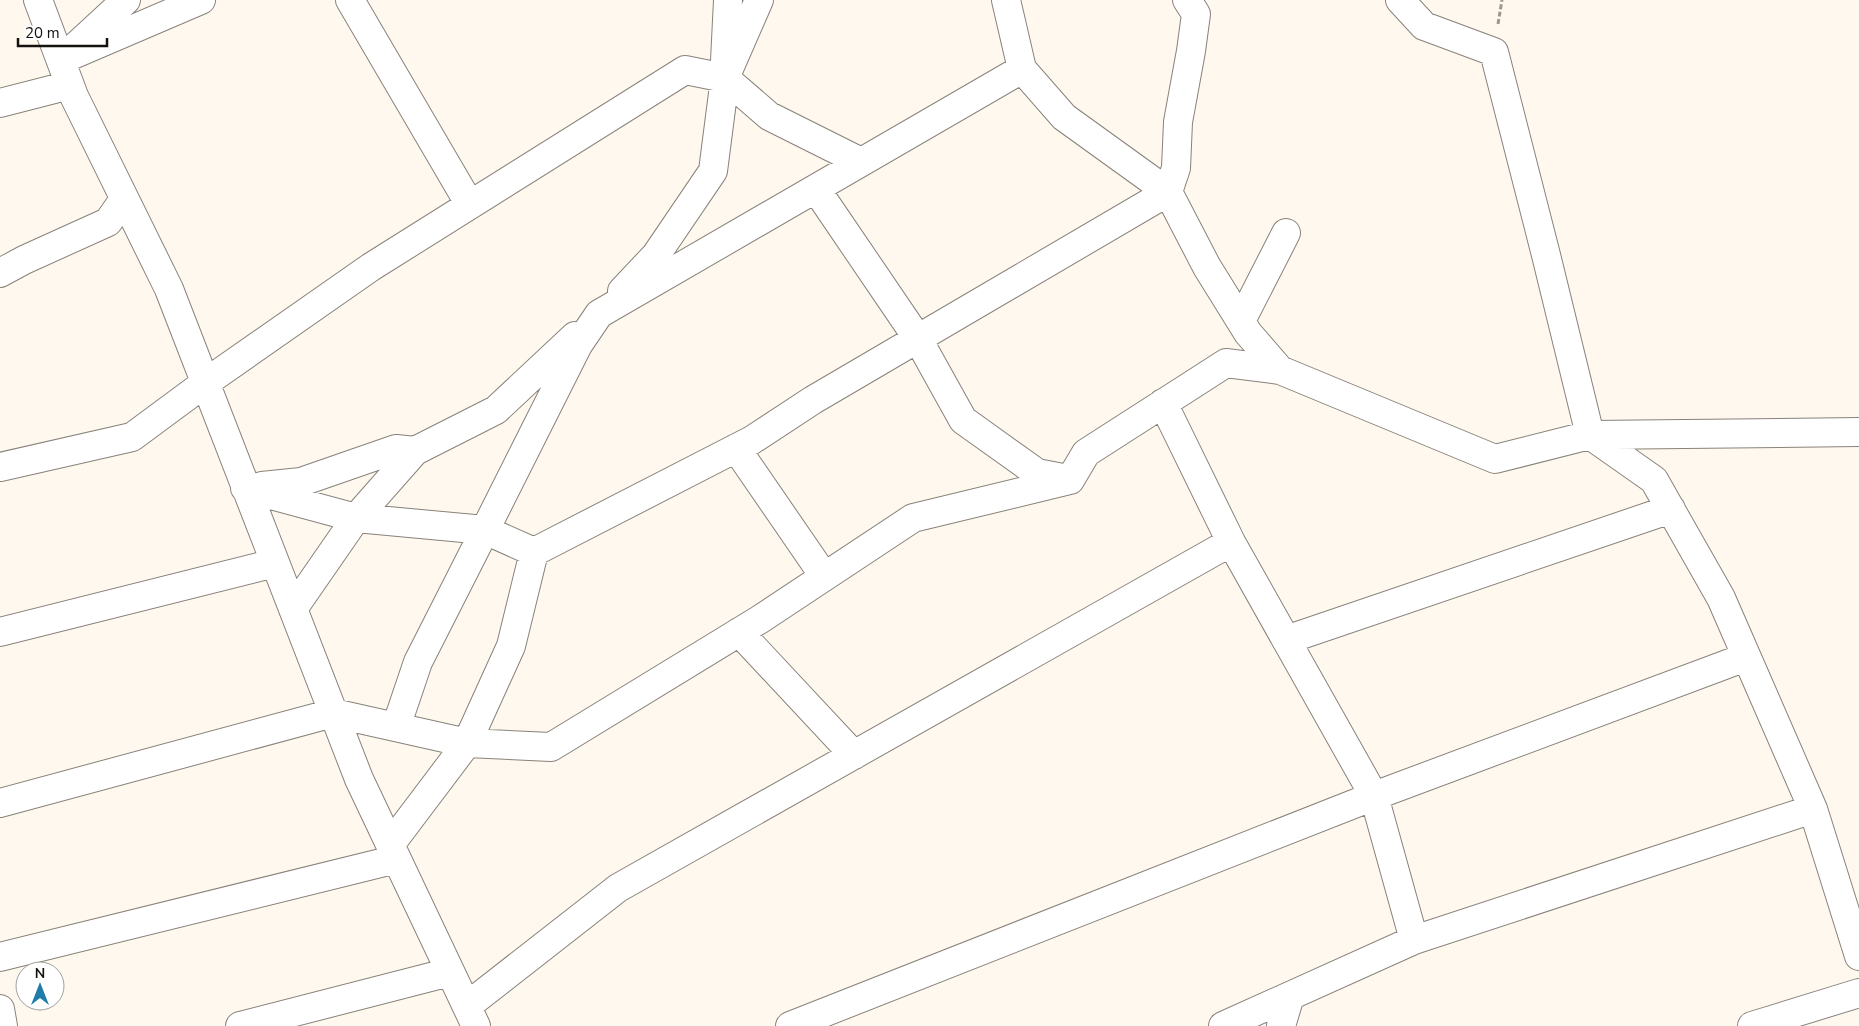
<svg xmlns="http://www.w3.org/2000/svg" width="1859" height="1026" font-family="'Nunito Sans',sans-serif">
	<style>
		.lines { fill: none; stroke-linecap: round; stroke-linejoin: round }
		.minor-casing { stroke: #88827a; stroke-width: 30 }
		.path { stroke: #9c9791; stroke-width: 3; stroke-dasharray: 5 2.5; stroke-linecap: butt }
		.minor { stroke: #fff; stroke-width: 28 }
	</style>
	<rect width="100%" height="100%" fill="#fff8ef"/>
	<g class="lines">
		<g class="minor-casing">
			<path id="minor" d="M 38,0 L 74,96 L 169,289 L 359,779 L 476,1026
				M 350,0 L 470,205
				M 1006,0 L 1022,69
				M 1400,0 L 1424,26 L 1494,52 L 1546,255 L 1590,435 L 1654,480 L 1721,598 L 1813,809 L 1859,956
				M 75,47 L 126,0
				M 61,60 L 201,0
				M 725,61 L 728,0
				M 0,103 L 70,85
				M 816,189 L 918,339 L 963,420 L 1037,473 L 1068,479
				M 0,273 L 24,260 L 108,222 L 124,199
				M 622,291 L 656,255 L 713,171 L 725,78 L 759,0
				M 1241,321 L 1286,233
				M 736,448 L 824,576
				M 0,467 L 132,437 L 205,383 L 371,267 L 685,70 L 725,78 L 769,116 L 861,162
				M 262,486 L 301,482 L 396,449 L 415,451
				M 245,488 L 356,518 L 485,530 L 578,345 L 599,314 L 1022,69 L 1064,117 L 1168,192 L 1207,267 L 1248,333 L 1280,370 L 1495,459 L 1590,435 L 1859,432
				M 293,609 L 356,518 L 415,451 L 496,410 L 575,336
				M 0,632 L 275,563
				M 739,632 L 854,755
				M 1286,640 L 1671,509
				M 396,727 L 418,662 L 485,530 L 534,552
				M 0,803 L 333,713 L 467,743 L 511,646 L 534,552 L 752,440 L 813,400 L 1168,192 L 1176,168 L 1178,122 L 1191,51 L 1196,14 L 1187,0
				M 390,845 L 467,743 L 551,747 L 759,620 L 913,518 L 1070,480 L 1086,453 L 1226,363 L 1280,370
				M 1414,940 L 1813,809
				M 0,957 L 397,859
				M 467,1006 L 618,888 L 1231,542 L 1163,403
				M 0,1009 L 3,1026
				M 240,1026 L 450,972
				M 790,1026 L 1374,796 L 1746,657
				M 1223,1026 L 1414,940 L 1374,796 L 1231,542
				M 1281,1026 L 1290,996
				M 1752,1026 L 1859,993"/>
		</g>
		<path class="path" d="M 1498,24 L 1502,0"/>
		<use href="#minor" class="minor"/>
	</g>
	<g transform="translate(40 986)"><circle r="24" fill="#ffffff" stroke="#a1a09f"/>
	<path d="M0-4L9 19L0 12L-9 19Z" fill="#217caa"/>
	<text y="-8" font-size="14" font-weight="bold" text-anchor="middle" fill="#14120f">N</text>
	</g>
	<path d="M18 38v8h89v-8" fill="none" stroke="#14120f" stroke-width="2.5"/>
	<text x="25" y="38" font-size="15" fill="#14120f" stroke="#ffffff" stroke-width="4" paint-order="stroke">20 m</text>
</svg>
